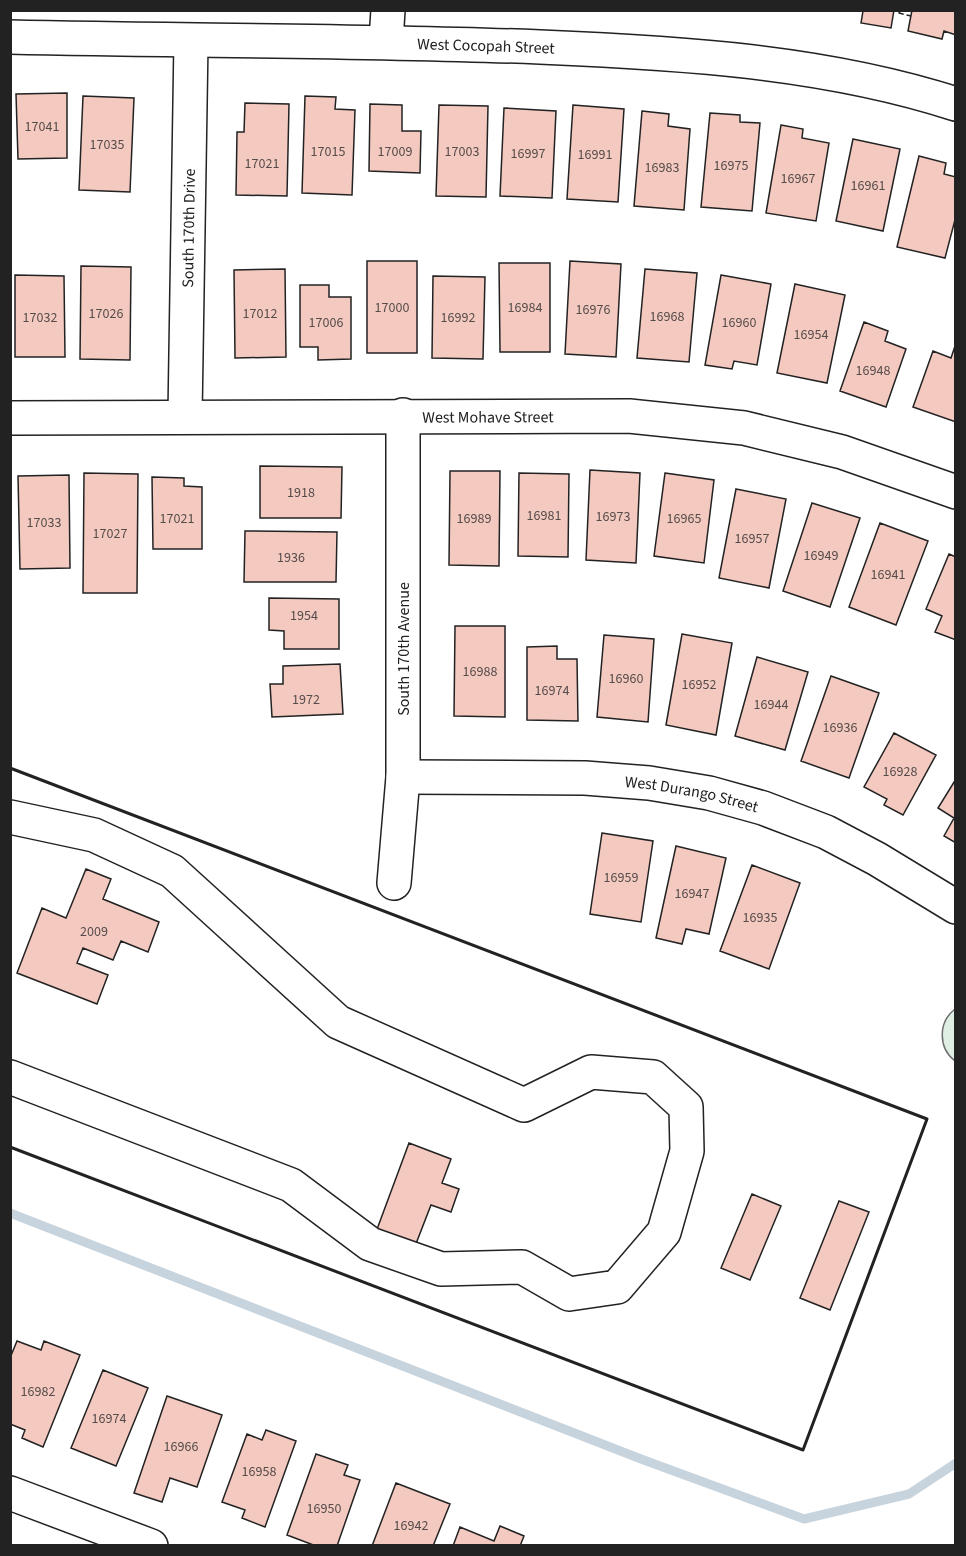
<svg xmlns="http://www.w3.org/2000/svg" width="966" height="1556" font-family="'Source Sans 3',sans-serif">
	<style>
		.green { fill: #e0efe3; stroke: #6f6f6f; stroke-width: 1.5 }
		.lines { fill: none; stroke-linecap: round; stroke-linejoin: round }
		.stream { stroke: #c7d3dd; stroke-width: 9 }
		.building { fill: #f3c9c0; stroke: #222; stroke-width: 1.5 }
		.minor-casing { stroke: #222; stroke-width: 36 }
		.minor { stroke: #fff; stroke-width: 33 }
		.fence { stroke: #222; stroke-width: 1.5; stroke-dasharray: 8 3; stroke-linecap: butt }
		.wall { stroke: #222; stroke-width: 3 }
		.labels { text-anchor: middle; stroke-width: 4.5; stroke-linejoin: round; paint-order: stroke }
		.number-label { font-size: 14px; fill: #564c4a }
		.street-label { font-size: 16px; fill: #222; stroke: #fff }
	</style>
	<rect width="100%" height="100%" fill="#fff"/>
	<path class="green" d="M 955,1009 L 955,1061 C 938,1048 938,1022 955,1009 Z"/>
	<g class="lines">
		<path class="stream" d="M 10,1213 L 641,1459 L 804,1519 L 909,1494 L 956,1463"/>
	</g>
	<path class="building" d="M 858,10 L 894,10 L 891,28 L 861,23 L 863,11 Z
		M 912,10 L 956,10 L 956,35 L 944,31 L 942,39 L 908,31 Z
		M 67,93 L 67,158 L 18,159 L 16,94 Z
		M 83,96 L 134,98 L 130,192 L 79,190 Z
		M 305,96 L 336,97 L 335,109 L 355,110 L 352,195 L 302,193 Z
		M 245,103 L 289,104 L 287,196 L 236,195 L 237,132 L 244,132 Z
		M 370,104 L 402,105 L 402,131 L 421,131 L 420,173 L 369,171 Z
		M 439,105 L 488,106 L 486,197 L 436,196 Z
		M 573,105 L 624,109 L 618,202 L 567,199 Z
		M 504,108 L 556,111 L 552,198 L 500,196 Z
		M 642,111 L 669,114 L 668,126 L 690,129 L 684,210 L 634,206 Z
		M 710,113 L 740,115 L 740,122 L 760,123 L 752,211 L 701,207 Z
		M 781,125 L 803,129 L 802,138 L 829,143 L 816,221 L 766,213 Z
		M 853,139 L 900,149 L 883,231 L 836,221 Z
		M 919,156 L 946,163 L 944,174 L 956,177 L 956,216 L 945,258 L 897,247 Z
		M 367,261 L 417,261 L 417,353 L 367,353 Z
		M 570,261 L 621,264 L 616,357 L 565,354 Z
		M 499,263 L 550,263 L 550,352 L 500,352 Z
		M 81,266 L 131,267 L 130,360 L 80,359 Z
		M 285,269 L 286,357 L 235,358 L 234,270 Z
		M 645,269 L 697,273 L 689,362 L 637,358 Z
		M 15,275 L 64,276 L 65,357 L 15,357 Z
		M 721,275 L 771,284 L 757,365 L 734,361 L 732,369 L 705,365 Z
		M 433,276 L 485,277 L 483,359 L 432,358 Z
		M 795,284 L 845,295 L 827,383 L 777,373 Z
		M 300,285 L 329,285 L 329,297 L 351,297 L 351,359 L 318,360 L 318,347 L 300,347 Z
		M 864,322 L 888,331 L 885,341 L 906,349 L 886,407 L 840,391 Z
		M 955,346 L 956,346 L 956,422 L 913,407 L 933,351 L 951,358 Z
		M 260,466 L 342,467 L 341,518 L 260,518 Z
		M 590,470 L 640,473 L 636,563 L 586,560 Z
		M 450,471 L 500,471 L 499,566 L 449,565 Z
		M 84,473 L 138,474 L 137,593 L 83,593 Z
		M 519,473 L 569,474 L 568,557 L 518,556 Z
		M 665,473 L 714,480 L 704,563 L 654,556 Z
		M 69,475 L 70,568 L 20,569 L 18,476 Z
		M 152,477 L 184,478 L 184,486 L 202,487 L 202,549 L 153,549 Z
		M 736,489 L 786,499 L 769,588 L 719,578 Z
		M 812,503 L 860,518 L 830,607 L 783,591 Z
		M 880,523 L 928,541 L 896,625 L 849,607 Z
		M 245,531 L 337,532 L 336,582 L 244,582 Z
		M 949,554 L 956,557 L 956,640 L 935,632 L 942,616 L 926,609 Z
		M 269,598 L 339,599 L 339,649 L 284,649 L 284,631 L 269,630 Z
		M 455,626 L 505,626 L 505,717 L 454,716 Z
		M 682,634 L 732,643 L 716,735 L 666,725 Z
		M 604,635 L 654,639 L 648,722 L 597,717 Z
		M 557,646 L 557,659 L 577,659 L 578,721 L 527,720 L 527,647 Z
		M 757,657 L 808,672 L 785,750 L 735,736 Z
		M 340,664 L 343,714 L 272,717 L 270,684 L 283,684 L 283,666 Z
		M 831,676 L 879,693 L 849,778 L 801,761 Z
		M 894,733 L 936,755 L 903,815 L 884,805 L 887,799 L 864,787 Z
		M 956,779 L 956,843 L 944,836 L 954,818 L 938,808 Z
		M 602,833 L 653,841 L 641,922 L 590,914 Z
		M 676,846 L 726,858 L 709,934 L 686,929 L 682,944 L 656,938 Z
		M 752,865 L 800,883 L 769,969 L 720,951 Z
		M 86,869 L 111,879 L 103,899 L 159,922 L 148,952 L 121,941 L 113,960 L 83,948 L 77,963 L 108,975 L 97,1004 L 17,973 L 42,908 L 66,918 Z
		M 409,1143 L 451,1159 L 442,1183 L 459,1189 L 451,1212 L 431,1205 L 412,1254 L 373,1240 Z
		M 752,1194 L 781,1206 L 750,1280 L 721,1268 Z
		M 839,1201 L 869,1212 L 830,1310 L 800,1298 Z
		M 17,1341 L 41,1350 L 44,1341 L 80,1355 L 43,1447 L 22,1438 L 25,1430 L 10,1424 L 10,1358 Z
		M 103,1370 L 148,1388 L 116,1466 L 71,1448 Z
		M 167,1396 L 222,1415 L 197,1487 L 170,1478 L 162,1502 L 134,1493 Z
		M 266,1430 L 296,1441 L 265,1527 L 242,1518 L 245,1510 L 222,1502 L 247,1434 L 262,1440 Z
		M 316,1454 L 348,1465 L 344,1475 L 360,1480 L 337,1546 L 316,1546 L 287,1535 Z
		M 396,1483 L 450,1504 L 433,1546 L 372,1546 Z
		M 500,1526 L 524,1536 L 520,1546 L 453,1546 L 460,1527 L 494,1541 Z"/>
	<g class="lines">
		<g class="minor-casing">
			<g id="minor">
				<path id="s1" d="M 10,37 C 187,41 364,40 540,47 C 679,53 823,61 956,104"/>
				<path d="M 386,41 L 388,10"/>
				<path id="s2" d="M 185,416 L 191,41"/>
				<path id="s3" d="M 10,418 L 629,416 L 744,428 L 842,452 L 956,492"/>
				<path id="s4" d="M 403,777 L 585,778 L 649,783 L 709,793 L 763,808 L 826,832 L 877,859 L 956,907"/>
				<path d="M 10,817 L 94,835 L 172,871 L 338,1022 L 524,1105 L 591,1072 L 653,1077 L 686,1107 L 687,1151 L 664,1232 L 617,1287 L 569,1294 L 522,1267 L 441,1269 L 370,1244 L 291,1185 L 10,1077"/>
				<path d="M 394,883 L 403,777 L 403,415"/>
				<path d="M 10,1493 L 151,1546"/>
			</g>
		</g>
		<use href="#minor" class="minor"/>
		<path class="fence" d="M 900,10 L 899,13 L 911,16"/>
		<path class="wall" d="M 10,768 L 927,1119 L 803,1450 L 10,1147"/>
	</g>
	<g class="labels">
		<g class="number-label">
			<text x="42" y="131">17041</text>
			<text x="107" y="149">17035</text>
			<text x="328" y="156">17015</text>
			<text x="395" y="156">17009</text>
			<text x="462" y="156">17003</text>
			<text x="528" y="158">16997</text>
			<text x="595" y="159">16991</text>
			<text x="262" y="168">17021</text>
			<text x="731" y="170">16975</text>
			<text x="662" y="172">16983</text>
			<text x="798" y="183">16967</text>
			<text x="868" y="190">16961</text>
			<text x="392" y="312">17000</text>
			<text x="525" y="312">16984</text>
			<text x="593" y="314">16976</text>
			<text x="106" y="318">17026</text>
			<text x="260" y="318">17012</text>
			<text x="667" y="321">16968</text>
			<text x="40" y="322">17032</text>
			<text x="458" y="322">16992</text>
			<text x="326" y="327">17006</text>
			<text x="739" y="327">16960</text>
			<text x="811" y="339">16954</text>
			<text x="873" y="375">16948</text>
			<text x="301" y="497">1918</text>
			<text x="544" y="520">16981</text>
			<text x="613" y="521">16973</text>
			<text x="177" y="523">17021</text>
			<text x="474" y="523">16989</text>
			<text x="684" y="523">16965</text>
			<text x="44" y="527">17033</text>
			<text x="110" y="538">17027</text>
			<text x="752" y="543">16957</text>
			<text x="821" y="560">16949</text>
			<text x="291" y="562">1936</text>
			<text x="888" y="579">16941</text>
			<text x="304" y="620">1954</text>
			<text x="480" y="676">16988</text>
			<text x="626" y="683">16960</text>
			<text x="699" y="689">16952</text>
			<text x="552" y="695">16974</text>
			<text x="306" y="704">1972</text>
			<text x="771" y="709">16944</text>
			<text x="840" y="732">16936</text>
			<text x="900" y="776">16928</text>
			<text x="621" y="882">16959</text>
			<text x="692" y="898">16947</text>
			<text x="760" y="922">16935</text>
			<text x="94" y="936">2009</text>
			<text x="38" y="1396">16982</text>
			<text x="109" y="1423">16974</text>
			<text x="181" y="1451">16966</text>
			<text x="259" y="1476">16958</text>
			<text x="324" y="1513">16950</text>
			<text x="411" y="1530">16942</text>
		</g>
		<g class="street-label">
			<text dy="6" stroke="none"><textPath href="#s1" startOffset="476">West Cocopah Street</textPath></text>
			<text dy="6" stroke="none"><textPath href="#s2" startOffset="188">South 170th Drive</textPath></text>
			<text dy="6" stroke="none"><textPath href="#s3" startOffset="478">West Mohave Street</textPath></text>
			<text transform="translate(403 649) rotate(-90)" y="6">South 170th Avenue</text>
			<text dy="6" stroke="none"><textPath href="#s4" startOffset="290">West Durango Street</textPath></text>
		</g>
	</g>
	<rect width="966" height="1556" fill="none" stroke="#222222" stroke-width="24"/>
</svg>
